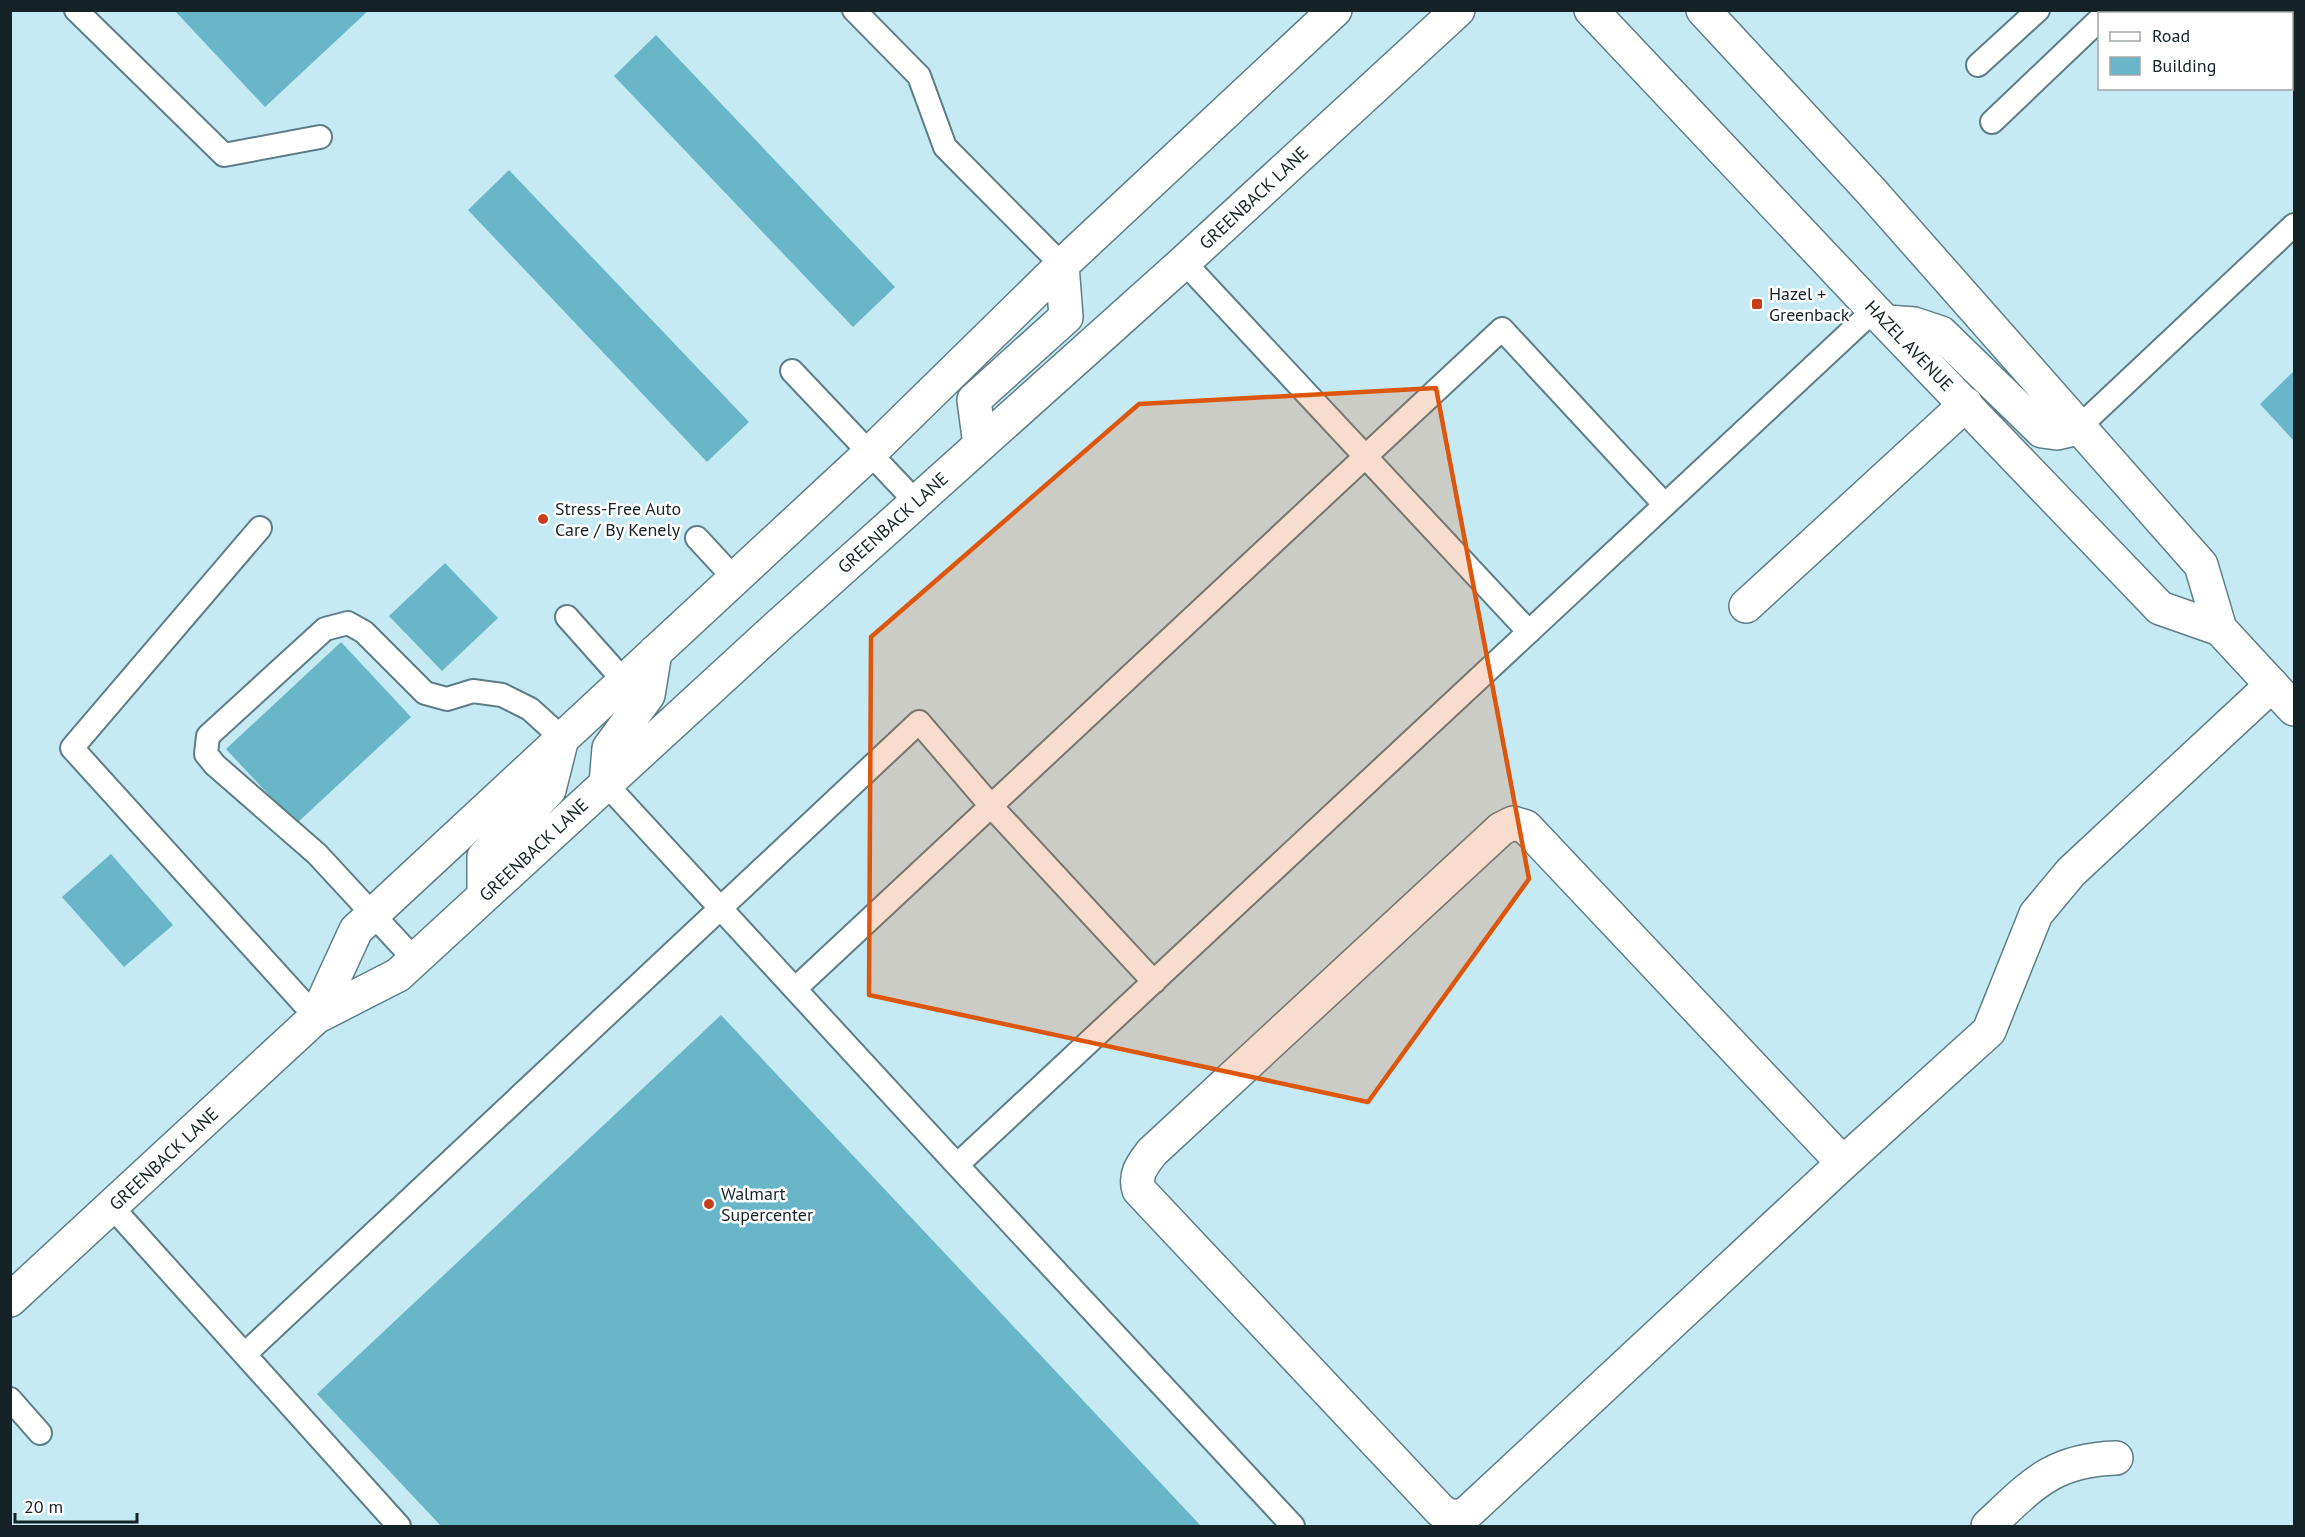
<svg xmlns="http://www.w3.org/2000/svg" width="2305" height="1537" font-family="'PT Sans',sans-serif">
	<style>
		.building { fill: #68b6c8 }
		.lines { fill: none; stroke-linecap: round; stroke-linejoin: round }
		.service-casing { stroke: #5d7e86; stroke-width: 26 }
		.minor-casing { stroke: #5d7e86; stroke-width: 36 }
		.primary-casing { stroke: #5d7e86; stroke-width: 36 }
		.service { stroke: #fff; stroke-width: 22 }
		.minor { stroke: #fff; stroke-width: 33 }
		.primary { stroke: #fff; stroke-width: 33 }
		.marked { fill: #dd560d; fill-opacity: 0.2; stroke: #dd560d; stroke-width: 4.5; stroke-linejoin: round }
		.poi-dot { fill: #c83e1c; stroke: #fff; stroke-width: 2 }
		.labels { text-anchor: middle; stroke-width: 5; stroke-linejoin: round; paint-order: stroke }
		.street-label { font-size: 18px; fill: #152326; stroke: #fff }
		.poi-label { font-size: 18px; fill: #152326; stroke: #fff; text-anchor: start }
	</style>
	<rect width="100%" height="100%" fill="#c6eaf3"/>
	<path class="building" d="M 174,10 L 369,10 L 265,107 Z
		M 656,35 L 895,287 L 853,327 L 614,76 Z
		M 509,170 L 749,422 L 707,462 L 468,210 Z
		M 2294,371 L 2294,441 L 2260,404 Z
		M 445,563 L 498,618 L 442,671 L 389,616 Z
		M 341,642 L 411,717 L 296,824 L 226,749 Z
		M 111,854 L 173,925 L 124,967 L 62,897 Z
		M 721,1015 L 1201,1526 L 441,1526 L 317,1394 Z"/>
	<g class="lines">
		<g class="service-casing">
			<path id="service" d="M 76,10 L 224,155 L 320,137
				M 854,10 L 919,76 L 945,147 L 1062,265
				M 1978,65 L 2038,10
				M 1992,122 L 2100,19
				M 1184,262 L 1529,632
				M 792,371 L 917,503
				M 2078,428 L 2294,225
				M 260,528 L 72,748 L 316,1017
				M 697,538 L 734,578
				M 567,617 L 624,681
				M 606,784 L 957,1165
				M 415,960 L 317,854 L 215,765 L 206,754 L 208,736 L 325,629 L 348,623 L 364,632 L 425,693 L 447,699 L 473,691 L 502,695 L 530,709 L 562,738
				M 796,988 L 1502,329 L 1665,505
				M 112,1207 L 399,1526
				M 245,1354 L 919,722 L 991,806 L 1154,982
				M 10,1399 L 40,1433
				M 1293,1526 L 957,1165 L 1874,310"/>
		</g>
		<g class="minor-casing">
			<path id="minor" d="M 1746,606 L 1966,404
				M 1843,1163 L 1526,827 L 1513,823 L 1501,829 L 1152,1152 C 1143,1164 1134,1174 1139,1190 L 1440,1510 L 1448,1516 L 1464,1516 L 1843,1163 L 1989,1031 L 2036,914 L 2071,872 L 2272,685
				M 1988,1526 C 2032,1485 2052,1460 2116,1458"/>
		</g>
		<g class="primary-casing">
			<path id="primary" d="M 1591,10 L 1874,310 L 2160,608 L 2220,629
				M 1703,10 L 1870,190 L 2201,565 L 2220,629 L 2294,709
				M 1887,322 L 1914,324 L 1941,333 L 2042,431 L 2057,433 L 2078,428
				M 980,445 L 974,400 L 1066,317 L 1062,265
				M 606,784 L 609,748 L 648,695 L 655,652
				M 484,896 L 484,857 L 549,790 L 562,738
				M 316,1017 L 356,930 L 870,453 L 1062,265 L 1335,10
				M 10,1300 L 316,1017 L 398,975 L 776,628 L 1184,262 L 1458,10"/>
		</g>
		<use href="#service" class="service"/>
		<use href="#minor" class="minor"/>
		<use href="#primary" class="primary"/>
	</g>
	<path class="marked" d="M 1436,388 L 1529,879 L 1368,1102 L 869,995 L 871,637 L 1139,404 Z"/>
	<g class="poi-dot">
		<rect x="1751" y="298" width="12" height="12" rx="3"/>
		<circle cx="543" cy="519" r="6"/>
		<circle cx="709" cy="1204" r="6"/>
	</g>
	<g class="labels">
		<g class="street-label">
			<text transform="translate(1254 198) rotate(-43)" y="6">GREENBACK LANE</text>
			<text transform="translate(1909 346) rotate(46)" y="6">HAZEL AVENUE</text>
			<text transform="translate(893 523) rotate(-42)" y="6">GREENBACK LANE</text>
			<text transform="translate(534 850) rotate(-43)" y="6">GREENBACK LANE</text>
			<text transform="translate(164 1159) rotate(-43)" y="6">GREENBACK LANE</text>
		</g>
		<g class="poi-label">
			<text x="1769" y="300">Hazel +<tspan x="1769" dy="21">Greenback</tspan></text>
			<text x="555" y="515">Stress-Free Auto<tspan x="555" dy="21">Care / By Kenely</tspan></text>
			<text x="721" y="1200">Walmart<tspan x="721" dy="21">Supercenter</tspan></text>
		</g>
	</g>
	<rect width="2305" height="1537" fill="none" stroke="#152326" stroke-width="24"/>
	<rect x="2098" y="12" width="195" height="78" fill="#ffffff" stroke="#a1a7a8" stroke-width="1.5"/>
	<rect x="2110" y="32" width="30" height="9" fill="#ffffff" stroke="#a1a7a8" stroke-width="1.5"/>
	<text x="2152" y="42" font-size="18" fill="#152326">Road</text>
	<rect x="2110" y="57" width="30" height="18" fill="#68b6c8" stroke="#a1a7a8" stroke-width="1.5"/>
	<text x="2152" y="72" font-size="18" fill="#152326">Building</text>
	<path d="M15 1513v9h122v-9" fill="none" stroke="#152326" stroke-width="3"/>
	<text x="24" y="1513" font-size="18" fill="#152326" stroke="#ffffff" stroke-width="4.5" paint-order="stroke">20 m</text>
</svg>
